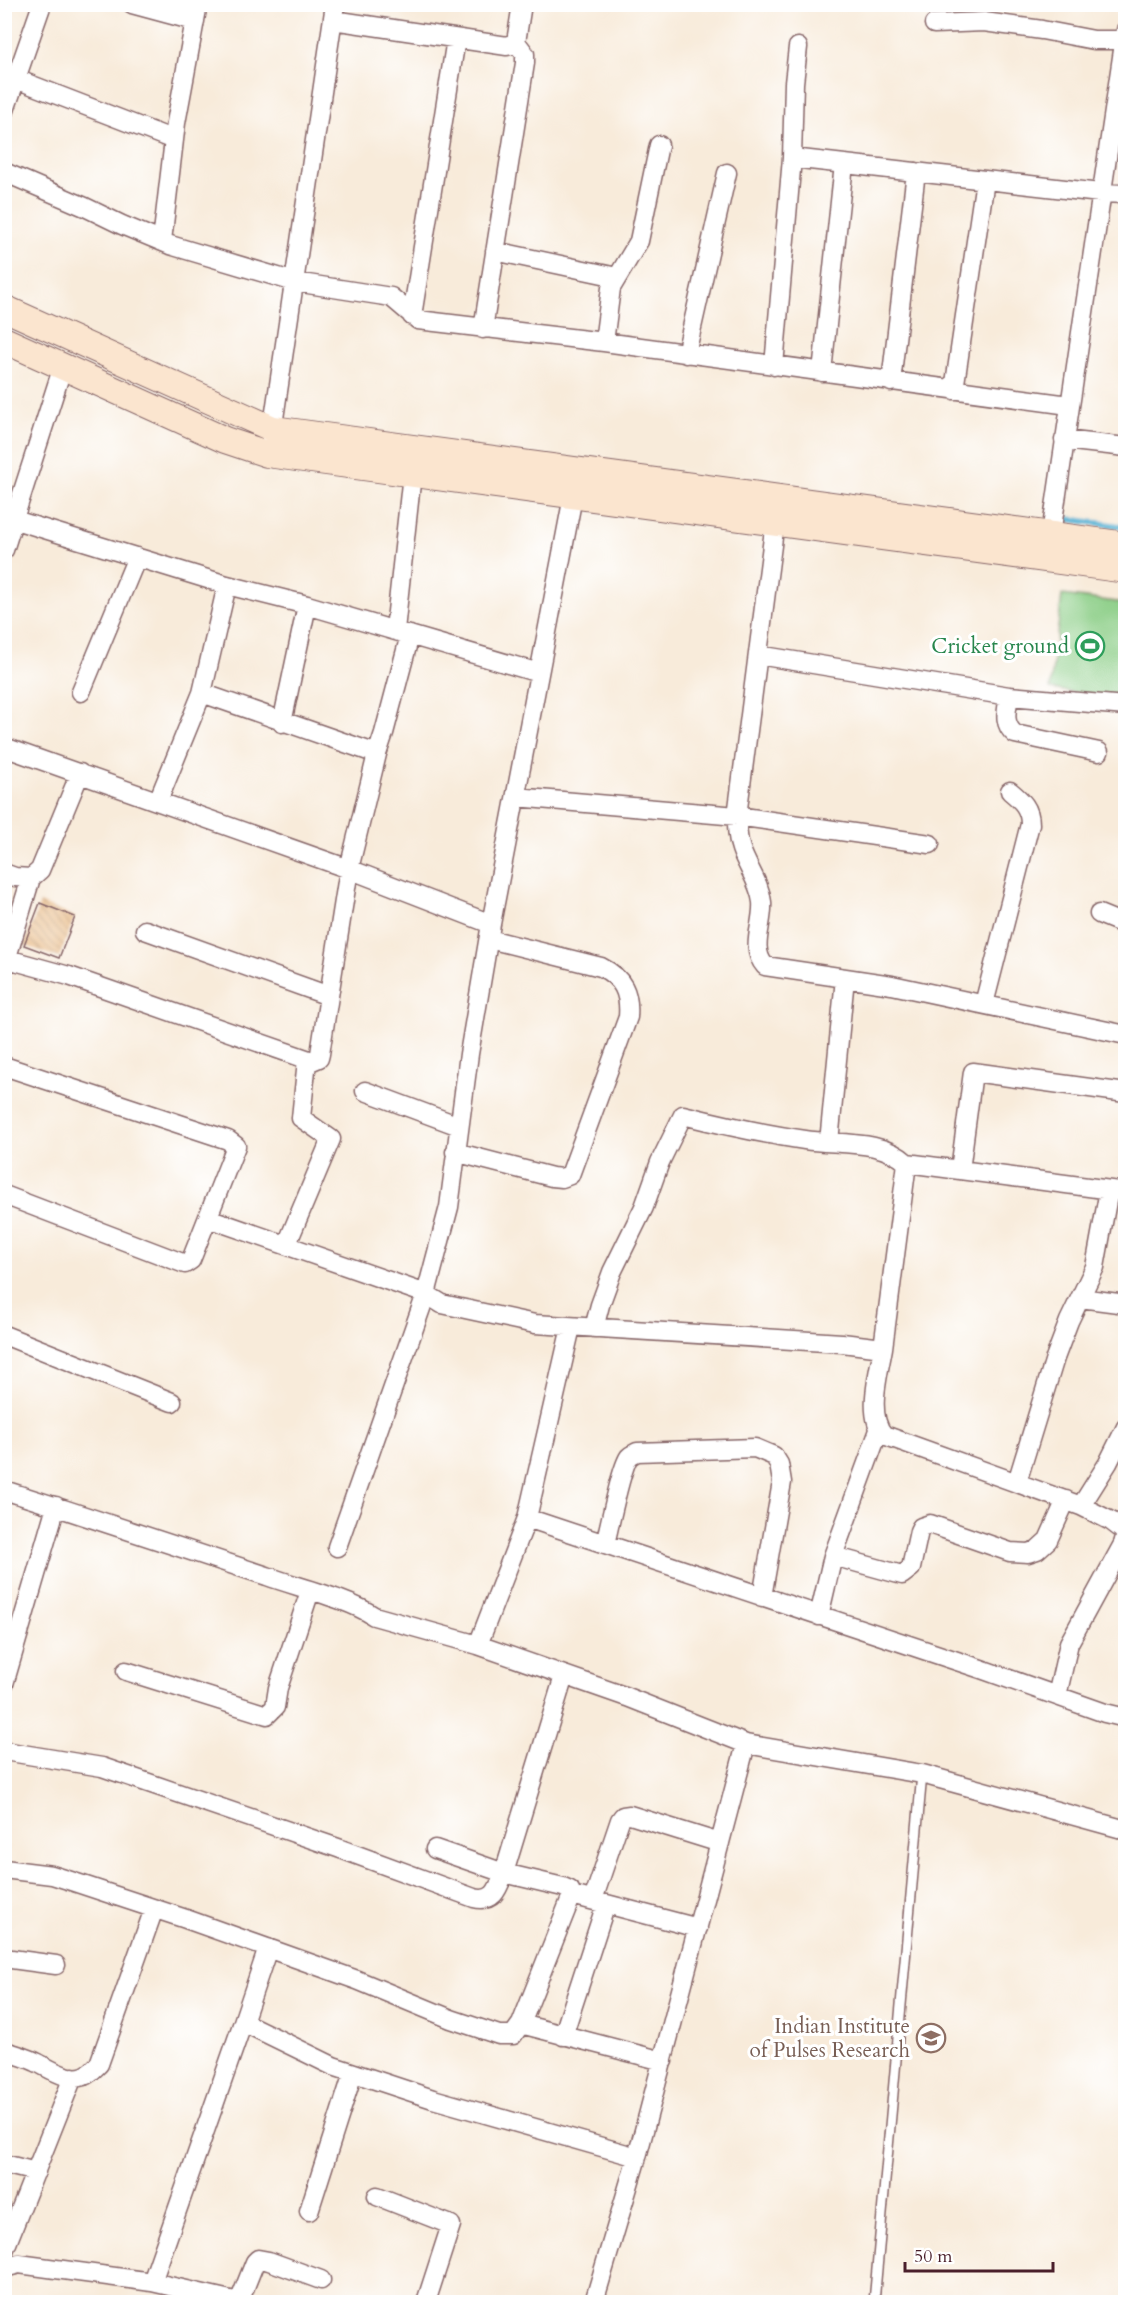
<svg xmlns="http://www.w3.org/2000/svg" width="1130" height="2307" font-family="Cardo,serif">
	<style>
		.grass { fill: #8bce86; stroke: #6a7658; stroke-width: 1.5 }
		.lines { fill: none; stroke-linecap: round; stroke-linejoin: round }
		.stream { stroke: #56b2d4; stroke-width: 6 }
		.building { fill: url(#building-back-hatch) }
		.lane-casing { stroke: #876668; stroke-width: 12 }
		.street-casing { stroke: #876668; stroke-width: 21 }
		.secondary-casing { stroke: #876668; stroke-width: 28 }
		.lane { stroke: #fff; stroke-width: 9 }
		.street { stroke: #fff; stroke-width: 18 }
		.secondary { stroke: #fbe5cf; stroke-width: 26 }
		.labels { text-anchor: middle; stroke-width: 6; stroke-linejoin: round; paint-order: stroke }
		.leisure-label { font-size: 21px; fill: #27864d; stroke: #fff; text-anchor: end }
		.education-label { font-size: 21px; fill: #785e54; stroke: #fff; text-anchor: end }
	</style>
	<defs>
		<pattern id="building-back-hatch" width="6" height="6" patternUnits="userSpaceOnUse" patternTransform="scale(1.5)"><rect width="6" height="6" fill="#e6b277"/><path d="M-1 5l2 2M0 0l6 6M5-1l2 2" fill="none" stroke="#bc9062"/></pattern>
	</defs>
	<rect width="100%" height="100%" fill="#fff"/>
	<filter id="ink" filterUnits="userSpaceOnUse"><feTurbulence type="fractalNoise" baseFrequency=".0167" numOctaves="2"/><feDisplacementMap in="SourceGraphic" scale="12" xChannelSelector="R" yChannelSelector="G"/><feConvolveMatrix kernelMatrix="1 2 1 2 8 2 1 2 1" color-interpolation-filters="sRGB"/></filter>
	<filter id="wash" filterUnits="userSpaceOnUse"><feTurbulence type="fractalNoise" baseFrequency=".008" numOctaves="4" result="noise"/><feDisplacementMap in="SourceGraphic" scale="24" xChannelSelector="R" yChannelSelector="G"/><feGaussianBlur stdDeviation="1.35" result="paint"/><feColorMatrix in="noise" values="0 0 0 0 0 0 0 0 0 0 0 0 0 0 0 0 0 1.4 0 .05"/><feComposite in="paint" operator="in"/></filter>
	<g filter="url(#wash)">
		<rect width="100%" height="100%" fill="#f8ebda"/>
		<path class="grass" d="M 1062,595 L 1125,603 L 1125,699 L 1050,689 Z"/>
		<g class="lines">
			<path class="stream" d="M 1067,519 L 1126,527"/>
		</g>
		<g id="blocks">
			<path class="building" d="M 40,903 L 75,917 L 59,958 L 24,945 Z"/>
		</g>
	</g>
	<g filter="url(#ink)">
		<use href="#blocks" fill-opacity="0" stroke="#876668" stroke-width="1.5"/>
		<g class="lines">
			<g class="lane-casing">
				<path id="lane" d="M 874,2302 L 922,1774"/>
			</g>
			<g class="street-casing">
				<path id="street" d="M 132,4 L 195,21
					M 333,20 L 507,46 L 516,42 L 522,4
					M 934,24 L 984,22 L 1042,30 L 1094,40 L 1126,40
					M 16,79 L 174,140
					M 4,113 L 42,4
					M 792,158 L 1100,193 L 1126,194
					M 4,172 L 85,207 L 122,225 L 170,245 L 295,282 L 391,297 L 418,320 L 604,342 L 1069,405
					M 162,241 L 176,123 L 198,4
					M 495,251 L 617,277
					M 412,316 L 456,39
					M 483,329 L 525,63 L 525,54 L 516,42
					M 604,342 L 611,288 L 639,241 L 659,145
					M 686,354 L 727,173
					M 774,366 L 792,158 L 794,83 L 798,47
					M 822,372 L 844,164
					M 891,382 L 916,172
					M 954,390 L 985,180
					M 271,439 L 335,4
					M 1064,440 L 1126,447
					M 15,520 L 227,585 L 307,605 L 539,673
					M 775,522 L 737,816 C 737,827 737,838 741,849 C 747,867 760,883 762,902 C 764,924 749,948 765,966 L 892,985 L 1126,1035
					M 1051,534 L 1126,30
					M 4,550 L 63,366
					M 227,585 L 202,693 L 377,754 L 384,733 L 410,635
					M 395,630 L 412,474
					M 758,655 L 1009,696 L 1126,706
					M 81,692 L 137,557
					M 1009,696 C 1007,709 1002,724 1015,734 L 1099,752
					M 282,723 L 307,605
					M 4,747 L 349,869 L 491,924
					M 516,797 L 737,816 L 930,844
					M 158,801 L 202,693
					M 4,873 L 15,877 L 31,878 L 40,870 L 80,773
					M 1099,914 L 1126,925
					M 145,930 L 329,996 L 349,869 L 377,754
					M 4,958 L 69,976 L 312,1061 L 319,1058 L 320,1054 L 329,996
					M 4,967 L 31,878
					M 984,1004 L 1030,824 C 1030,808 1022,801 1010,791
					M 4,1066 L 228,1140 L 236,1146 L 191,1260 L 185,1264 L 4,1195
					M 365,1091 L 459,1126
					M 829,1142 L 845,978
					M 455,1152 L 552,1177 L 562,1178 L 570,1175 L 628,1017 C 630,993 623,978 601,967 L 489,939
					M 907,1163 L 1126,1192
					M 960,1170 L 973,1072 L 1126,1093
					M 208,1218 L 426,1294 L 442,1304 L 535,1324 L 842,1343 L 883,1348 L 907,1163 C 882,1139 838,1145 805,1140 C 764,1134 723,1125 683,1115 L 660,1162 L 644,1207 L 612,1272 L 600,1305 L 594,1328
					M 287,1244 L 331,1139 L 301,1118 L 307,1060
					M 1080,1298 L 1126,1304
					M 4,1335 L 172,1402
					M 883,1348 C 879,1372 866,1416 884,1435 L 1081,1506 L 1111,1521 L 1124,1531 L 1125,1537 L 1123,1544 L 1069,1643 L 1057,1696
					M 1017,1482 L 1055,1358 L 1069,1321 L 1095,1267 L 1109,1190
					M 4,1490 C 92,1518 180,1547 267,1576 C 297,1587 349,1599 374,1616 L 478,1645 L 627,1697 L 746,1744
					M 1081,1506 L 1108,1463 L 1126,1427
					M 527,1518 L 981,1669 L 1105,1713 L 1126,1718
					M 605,1544 C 609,1528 621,1468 629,1457 C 632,1454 634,1454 637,1452 L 755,1448 L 774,1456 L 779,1464 L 782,1482 L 762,1597
					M 337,1547 L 426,1294 L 449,1207 L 469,1054 L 491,924 L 575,486
					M 833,1556 L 902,1575 L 911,1568 L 919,1531 L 921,1527 L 930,1524 L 1010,1552 L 1028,1553 L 1037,1550 L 1048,1540 L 1066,1500
					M 819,1616 L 833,1556 L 879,1430
					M 478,1645 L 527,1518 L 571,1327
					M 126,1671 L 267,1715 L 275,1707 L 278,1688 L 310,1591
					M 4,1684 L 56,1506
					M 4,1751 L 102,1767 L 338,1848 L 474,1898 C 494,1903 498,1889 504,1873 L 563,1887 L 570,1890 L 572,1895 L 698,1928
					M 435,1849 L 504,1873 L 564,1676
					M 4,1869 L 52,1875 L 71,1881 L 186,1919 L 357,1980 L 451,2019 L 499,2035 L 513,2035 L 521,2024 L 663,2061
					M 593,1900 L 620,1820 L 623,1816 L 630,1815 L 720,1843
					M 4,1958 L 56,1965
					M 243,2022 L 268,1948
					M 521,2024 L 572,1895
					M 563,2036 L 606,1904
					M 4,2051 C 15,2054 26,2057 36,2062 C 49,2068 68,2082 84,2076 C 90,2074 95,2068 99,2064 L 154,1909
					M 637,2157 L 746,1744 L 922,1774 L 1126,1830
					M 4,2164 L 36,2172
					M 377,2196 L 451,2225 L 426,2302
					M 309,2211 L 353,2073
					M 4,2251 L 73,2077
					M 4,2268 L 19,2264 L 152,2282 L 243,2022 L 333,2066 L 433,2099 L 637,2157 L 594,2302
					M 152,2282 L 239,2302
					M 239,2302 L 255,2262 L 258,2259 L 269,2261 L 321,2280"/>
			</g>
			<g class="secondary-casing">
				<path id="secondary" d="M 4,308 L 273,429 L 1126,545
					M 4,340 L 225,440 L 267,454 L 1126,570"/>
			</g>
			<use href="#lane" class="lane"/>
			<use href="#street" class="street"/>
			<use href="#secondary" class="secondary"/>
		</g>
	</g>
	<defs>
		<g id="stadium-ring" transform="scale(1.5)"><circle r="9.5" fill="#fff" stroke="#2e9e5b" stroke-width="1.5"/><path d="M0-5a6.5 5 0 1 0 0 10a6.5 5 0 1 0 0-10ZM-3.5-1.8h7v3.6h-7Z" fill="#2e9e5b"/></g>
		<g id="university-ring" transform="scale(1.5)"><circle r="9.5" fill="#fff" stroke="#8d6e63" stroke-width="1.5"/><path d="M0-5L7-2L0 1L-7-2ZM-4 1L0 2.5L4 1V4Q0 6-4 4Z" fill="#8d6e63"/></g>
	</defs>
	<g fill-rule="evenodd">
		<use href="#stadium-ring" x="1090" y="646"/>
		<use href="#university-ring" x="931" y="2038"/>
	</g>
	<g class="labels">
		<g class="leisure-label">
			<text x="1069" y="653">Cricket ground</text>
		</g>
		<g class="education-label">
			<text x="910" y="2033">Indian Institute<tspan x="910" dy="24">of Pulses Research</tspan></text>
		</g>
	</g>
	<rect width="1130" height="2307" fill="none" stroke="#fff" stroke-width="24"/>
	<path d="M905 2262v9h148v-9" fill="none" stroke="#4a1f2b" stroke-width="3"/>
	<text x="914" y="2262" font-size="18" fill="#4a1f2b" stroke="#ffffff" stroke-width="4.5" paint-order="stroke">50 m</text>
</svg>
